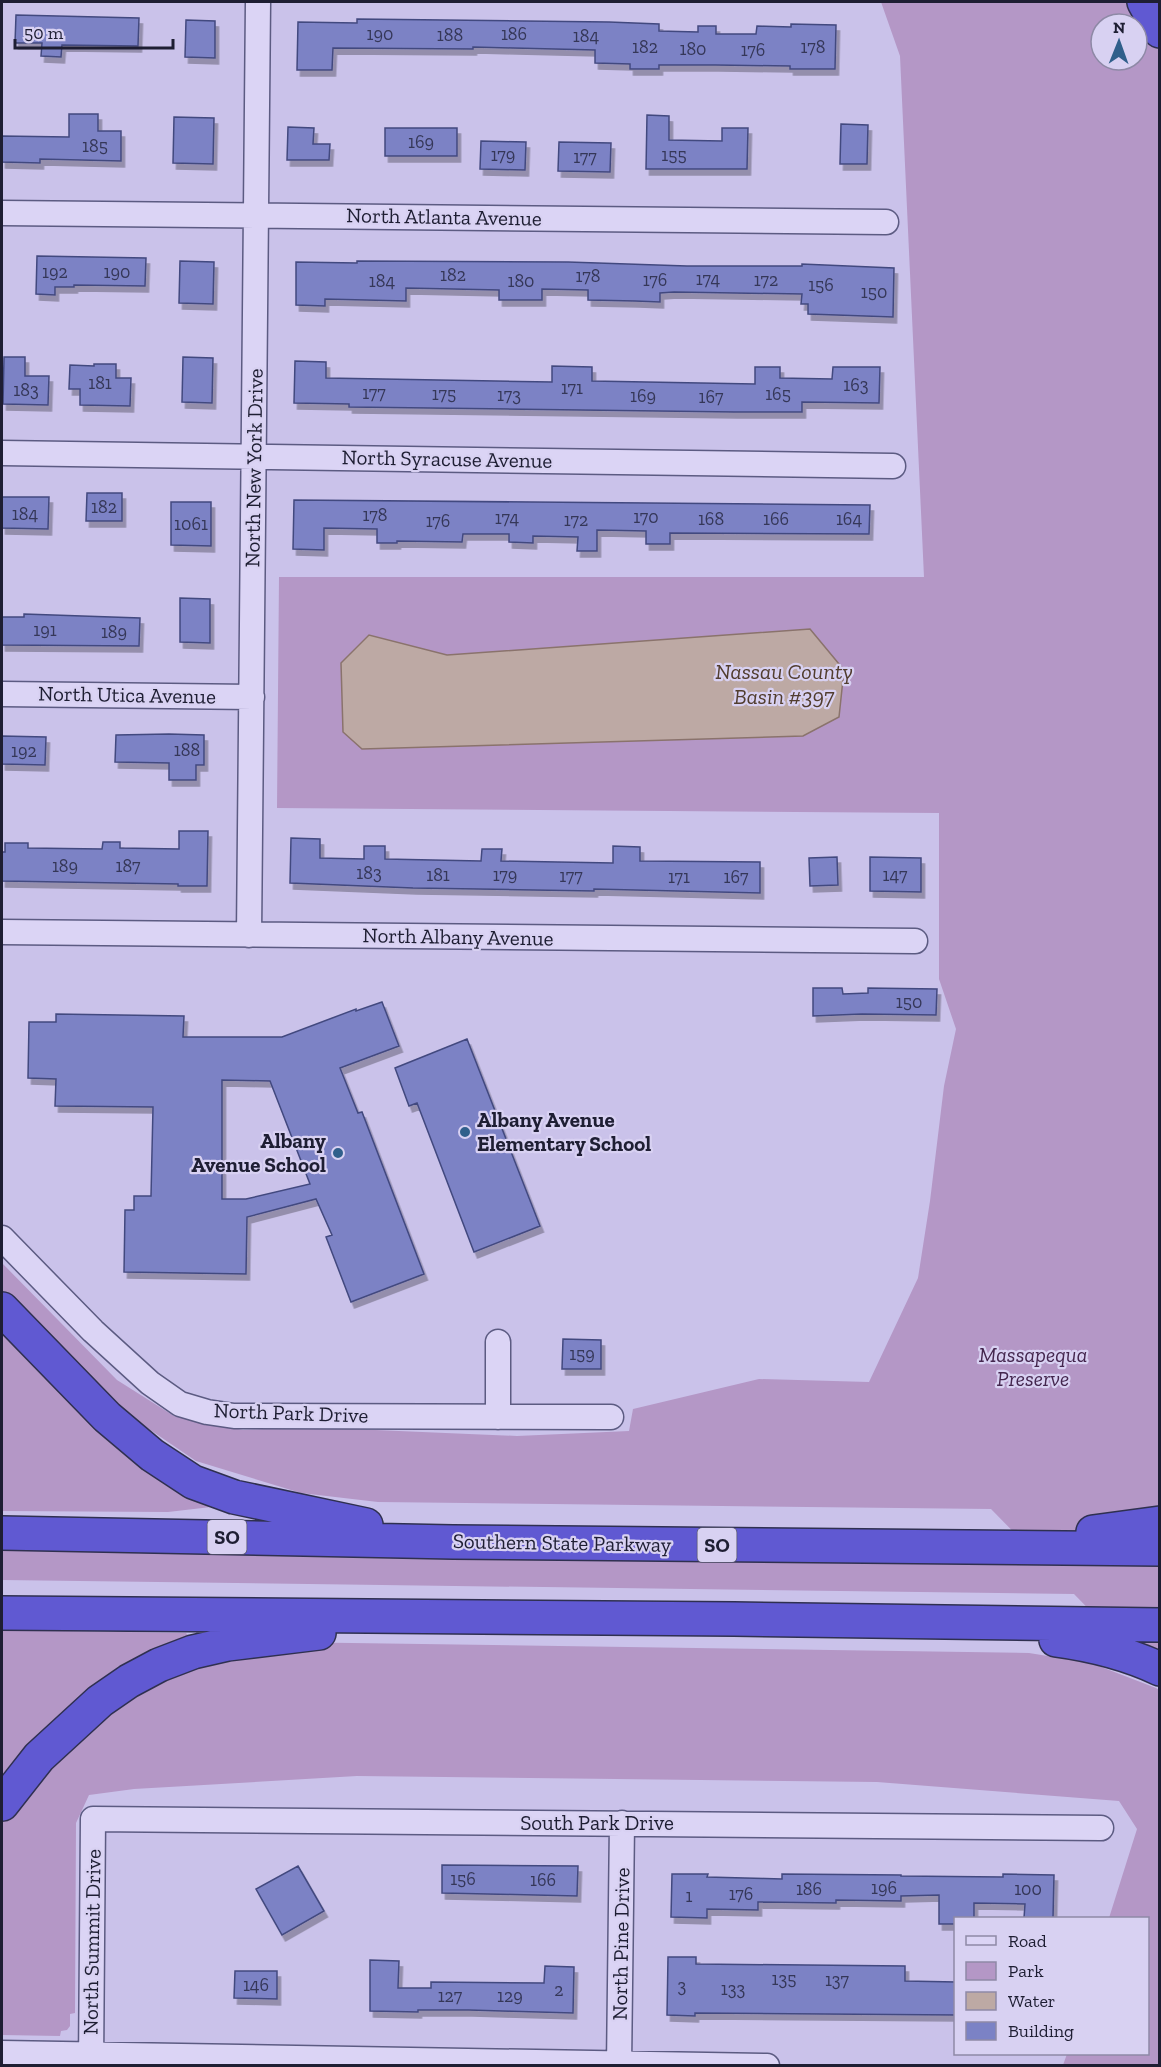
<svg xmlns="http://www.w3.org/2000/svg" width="1161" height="2067" font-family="'Zilla Slab',serif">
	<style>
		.green { fill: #b497c6; fill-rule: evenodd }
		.water { fill: #bda9a4; stroke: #8a736c; stroke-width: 1.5 }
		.building { fill: #7b82c5; stroke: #43497f; stroke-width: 1.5; fill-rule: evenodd; filter: url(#shadow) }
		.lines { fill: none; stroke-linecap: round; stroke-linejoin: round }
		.minor-casing { stroke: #5c5b82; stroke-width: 27 }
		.highway-casing { stroke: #2f3050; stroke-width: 36 }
		.minor { stroke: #dbd4f5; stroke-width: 24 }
		.highway { stroke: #6059d2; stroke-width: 33 }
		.poi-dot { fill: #305f8b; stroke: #d8d1f2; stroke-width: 2 }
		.labels { text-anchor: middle; stroke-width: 4.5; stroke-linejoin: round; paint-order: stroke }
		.number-label { font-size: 18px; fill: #353758 }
		.shield { fill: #d8d1f2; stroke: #56546c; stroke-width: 1.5 }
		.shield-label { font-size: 20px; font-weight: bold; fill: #1e1e33 }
		.street-label { font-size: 21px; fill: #1e1e33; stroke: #d8d1f2 }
		.poi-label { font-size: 21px; font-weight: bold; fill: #1e1e33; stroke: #d8d1f2; text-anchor: start }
		.park-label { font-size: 21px; font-style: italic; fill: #44264e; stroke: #d8d1f2 }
		.water-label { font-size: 22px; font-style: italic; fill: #513d2e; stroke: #d8d1f2 }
	</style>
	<defs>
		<filter id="shadow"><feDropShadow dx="3.5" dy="6" stdDeviation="0" flood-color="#0004"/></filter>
	</defs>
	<rect width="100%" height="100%" fill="#cac2ea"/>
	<path class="green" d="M 881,2 L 1159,2 L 1159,1681 L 1074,1594 L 2,1580 L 2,1547 L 1040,1559 L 991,1509 L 378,1502 L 301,1493 L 196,1461 L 121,1410 L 2,1290 L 2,1263 L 117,1380 L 174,1416 L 243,1430 L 305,1427 L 517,1436 L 629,1431 L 633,1409 L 759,1379 L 869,1382 L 918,1278 L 930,1201 L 944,1086 L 956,1029 L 939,979 L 939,813 L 277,808 L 279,577 L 924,577 L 900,56 ZM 1101,24 L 1137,24 L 1137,60 L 1101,60 Z
		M 2,1319 L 210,1498 L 211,1507 L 168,1512 L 2,1511 Z
		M 2,1630 L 186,1633 L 192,1640 L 2,1786 Z
		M 281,1642 L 1029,1653 L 1091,1663 L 1156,1688 L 1159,1690 L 1159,2065 L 1063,2065 L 1067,2054 L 1148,2054 L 1148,1918 L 1109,1918 L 1137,1829 L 1119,1801 L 877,1782 L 357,1776 L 134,1789 L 89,1795 L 76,1823 L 75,2013 L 70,2014 L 70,2026 L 67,2030 L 61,2031 L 60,2036 L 2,2035 L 2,1820 L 118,1698 L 202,1657 Z"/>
	<path class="water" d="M 810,629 L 844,670 L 839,717 L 803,736 L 362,749 L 343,732 L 341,663 L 369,635 L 447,655 Z"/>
	<path class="building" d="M 16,15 L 139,18 L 138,46 L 62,45 L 61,57 L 41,56 L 42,43 L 15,43 Z
		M 357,19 L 609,22 L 659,24 L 659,31 L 698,32 L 698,26 L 716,26 L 716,34 L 756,34 L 757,26 L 791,27 L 791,24 L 836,25 L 835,69 L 790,69 L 790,66 L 716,65 L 659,65 L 659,69 L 630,69 L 630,64 L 595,63 L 595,50 L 473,47 L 473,49 L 333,48 L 332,70 L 297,70 L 298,22 L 357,23 Z
		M 186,20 L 215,21 L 215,58 L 185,57 Z
		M 69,114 L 98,114 L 98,131 L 121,131 L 121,161 L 40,159 L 40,163 L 2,162 L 2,136 L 69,137 Z
		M 647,115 L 669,116 L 669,140 L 722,141 L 722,128 L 748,128 L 747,169 L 646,169 Z
		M 174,117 L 214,118 L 213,164 L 173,163 Z
		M 841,124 L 868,125 L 867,164 L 840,164 Z
		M 288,127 L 314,128 L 313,144 L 330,144 L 329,160 L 287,160 Z
		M 385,128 L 457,128 L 457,156 L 385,156 Z
		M 481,141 L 526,142 L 525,170 L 480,169 Z
		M 559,142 L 611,143 L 610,172 L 558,171 Z
		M 37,256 L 146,258 L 145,286 L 74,285 L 74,287 L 55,287 L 55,295 L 36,294 Z
		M 180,261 L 214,262 L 213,304 L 179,303 Z
		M 357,261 L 568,262 L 687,266 L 802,266 L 802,264 L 894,268 L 893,317 L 808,314 L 808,304 L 801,304 L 802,294 L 674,292 L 660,293 L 660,302 L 635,301 L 588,300 L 588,290 L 542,289 L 542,300 L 499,300 L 499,290 L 406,288 L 406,301 L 325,299 L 325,306 L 296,305 L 296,262 L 357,263 Z
		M 4,357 L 25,357 L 25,376 L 49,376 L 48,405 L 3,404 Z
		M 183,357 L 213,358 L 212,403 L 182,402 Z
		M 295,361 L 326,362 L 326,378 L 552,382 L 552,366 L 592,367 L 592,381 L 755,384 L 755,367 L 780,367 L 780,378 L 832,379 L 833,367 L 880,367 L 879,403 L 802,402 L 802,412 L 735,412 L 349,407 L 349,404 L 294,403 Z
		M 94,364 L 116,364 L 116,378 L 131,378 L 130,406 L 80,405 L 80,389 L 69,389 L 70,365 L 94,366 Z
		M 87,493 L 122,493 L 122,521 L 86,521 Z
		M 2,497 L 49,497 L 48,529 L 2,528 Z
		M 294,500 L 870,505 L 869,534 L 670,533 L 670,544 L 646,544 L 646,531 L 597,530 L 597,551 L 577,551 L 578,537 L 533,536 L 533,543 L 509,542 L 509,534 L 463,534 L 462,542 L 397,541 L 397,543 L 377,543 L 377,529 L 324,528 L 324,550 L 293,549 Z
		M 171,502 L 211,502 L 211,546 L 171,545 Z
		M 180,598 L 210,599 L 210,643 L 180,642 Z
		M 24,614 L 140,618 L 139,646 L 2,645 L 2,617 L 24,617 Z
		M 169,734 L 204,735 L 204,765 L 196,765 L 196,780 L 169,780 L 169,763 L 115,762 L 116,735 Z
		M 2,736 L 46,737 L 45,765 L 2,764 Z
		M 179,831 L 208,831 L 207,886 L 178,886 L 178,884 L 2,881 L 2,852 L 5,852 L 5,843 L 28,843 L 28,848 L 102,849 L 103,842 L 120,842 L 120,848 L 179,849 Z
		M 291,838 L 320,839 L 320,858 L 364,859 L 364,846 L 385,846 L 385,859 L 481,861 L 482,849 L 502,849 L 501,861 L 613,863 L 613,846 L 640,847 L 640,861 L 760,862 L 760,893 L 594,889 L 594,891 L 413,888 L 290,883 Z
		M 837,857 L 838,885 L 810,886 L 809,858 Z
		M 870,857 L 921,858 L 921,892 L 870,891 Z
		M 813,988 L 842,988 L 843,994 L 868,993 L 868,988 L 937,989 L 936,1015 L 862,1014 L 813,1016 Z
		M 382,1002 L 399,1046 L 340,1068 L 358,1113 L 362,1112 L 424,1274 L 351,1302 L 326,1237 L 332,1235 L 316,1199 L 247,1217 L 246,1274 L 124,1272 L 125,1210 L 134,1210 L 134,1196 L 151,1196 L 153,1107 L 55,1106 L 56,1079 L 28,1078 L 29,1022 L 56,1022 L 56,1014 L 184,1016 L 183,1037 L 282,1037 L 356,1009 L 356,1011 ZM 222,1080 L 270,1081 L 310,1184 L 246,1199 L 222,1199 Z
		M 467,1039 L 540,1226 L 474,1252 L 417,1103 L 409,1106 L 395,1068 Z
		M 563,1339 L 601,1340 L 601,1369 L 562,1369 Z
		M 442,1865 L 578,1866 L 577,1896 L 442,1893 Z
		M 298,1866 L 324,1911 L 282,1935 L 256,1889 Z
		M 672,1874 L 708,1874 L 707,1877 L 782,1879 L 782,1874 L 901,1875 L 901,1876 L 1003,1877 L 1003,1874 L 1054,1875 L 1053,1918 L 1024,1918 L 1025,1904 L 974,1903 L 974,1918 L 956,1918 L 956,1924 L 939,1924 L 939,1895 L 901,1896 L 901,1901 L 836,1900 L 836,1903 L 758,1902 L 758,1910 L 707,1909 L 707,1918 L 671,1917 Z
		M 668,1957 L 696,1957 L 696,1964 L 905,1966 L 905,1981 L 956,1982 L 956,2015 L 695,2013 L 695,2016 L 667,2015 Z
		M 370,1960 L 399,1961 L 398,1988 L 431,1988 L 431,1982 L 544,1983 L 545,1966 L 574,1967 L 573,2013 L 469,2010 L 418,2010 L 418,2012 L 370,2011 Z
		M 235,1971 L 277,1971 L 277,1999 L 234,1998 Z"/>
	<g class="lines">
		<g class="minor-casing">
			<path id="minor" d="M 2,213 L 886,222
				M 2,453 L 893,466
				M 2,694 L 252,697
				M 2,932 L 915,941
				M 249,935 L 258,2
				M 2,1238 L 93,1331 L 150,1383 L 180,1404 L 207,1412 L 234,1416 L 611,1417
				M 498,1342 L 498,1417
				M 2,2053 L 767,2066
				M 91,2066 L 93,1819 L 1101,1828
				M 619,2066 L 622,1823"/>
		</g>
		<g class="highway-casing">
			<path id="highway" d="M 1144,2 L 1160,31
				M 2,1309 L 107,1417 L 152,1455 L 193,1482 L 234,1497 L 366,1525
				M 1093,1532 L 1160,1523
				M 2,1533 L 453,1542 L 1160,1549
				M 2,1613 L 734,1619 L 1160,1625
				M 1056,1640 C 1093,1645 1126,1653 1160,1669
				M 2,1804 L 39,1757 L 100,1701 L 129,1681 L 159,1665 L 193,1652 L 228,1644 L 319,1633"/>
		</g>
		<use href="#minor" class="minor"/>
		<use href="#highway" class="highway"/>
	</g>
	<g class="poi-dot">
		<circle cx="465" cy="1132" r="6"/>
		<circle cx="338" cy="1153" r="6"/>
	</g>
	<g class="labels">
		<g class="number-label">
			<text x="380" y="40">190</text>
			<text x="514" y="40">186</text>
			<text x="450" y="41">188</text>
			<text x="586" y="42">184</text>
			<text x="645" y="53">182</text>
			<text x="813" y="53">178</text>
			<text x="693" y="55">180</text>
			<text x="753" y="56">176</text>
			<text x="421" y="148">169</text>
			<text x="95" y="152">185</text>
			<text x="503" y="161">179</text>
			<text x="674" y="161">155</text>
			<text x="585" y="163">177</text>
			<text x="55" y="278">192</text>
			<text x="117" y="278">190</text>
			<text x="453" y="281">182</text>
			<text x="588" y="282">178</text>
			<text x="708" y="285">174</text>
			<text x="655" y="286">176</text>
			<text x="766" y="286">172</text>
			<text x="382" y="287">184</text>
			<text x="521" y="287">180</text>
			<text x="821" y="291">156</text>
			<text x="874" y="298">150</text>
			<text x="100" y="389">181</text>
			<text x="856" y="391">163</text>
			<text x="572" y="394">171</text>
			<text x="26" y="396">183</text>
			<text x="374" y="399">177</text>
			<text x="444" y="400">175</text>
			<text x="778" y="400">165</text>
			<text x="509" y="401">173</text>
			<text x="643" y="402">169</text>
			<text x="711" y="403">167</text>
			<text x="104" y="513">182</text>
			<text x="25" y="520">184</text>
			<text x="375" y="521">178</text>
			<text x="646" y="523">170</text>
			<text x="507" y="524">174</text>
			<text x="711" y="525">168</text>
			<text x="776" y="525">166</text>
			<text x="849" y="525">164</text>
			<text x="576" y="526">172</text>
			<text x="438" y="527">176</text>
			<text x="191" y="530">1061</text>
			<text x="45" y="636">191</text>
			<text x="114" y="638">189</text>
			<text x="187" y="756">188</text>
			<text x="24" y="757">192</text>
			<text x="65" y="872">189</text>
			<text x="128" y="872">187</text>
			<text x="369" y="879">183</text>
			<text x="438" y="881">181</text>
			<text x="505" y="881">179</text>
			<text x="895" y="881">147</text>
			<text x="571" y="882">177</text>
			<text x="679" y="883">171</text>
			<text x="736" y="883">167</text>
			<text x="909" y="1008">150</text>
			<text x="582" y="1360">159</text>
			<text x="463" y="1885">156</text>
			<text x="543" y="1886">166</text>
			<text x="884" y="1894">196</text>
			<text x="809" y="1895">186</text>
			<text x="1028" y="1895">100</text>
			<text x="741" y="1900">176</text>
			<text x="689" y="1902">1</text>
			<text x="784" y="1985">135</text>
			<text x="837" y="1986">137</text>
			<text x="256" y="1991">146</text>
			<text x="682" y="1992">3</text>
			<text x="733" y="1995">133</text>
			<text x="559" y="1996">2</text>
			<text x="450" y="2002">127</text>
			<text x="510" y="2002">129</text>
		</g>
		<g class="shield">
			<rect x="207.5" y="1520" width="39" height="34" rx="4.5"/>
			<rect x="697.5" y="1528" width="39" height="34" rx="4.5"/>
		</g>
		<g class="shield-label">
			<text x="227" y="1544">SO</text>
			<text x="717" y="1552">SO</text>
		</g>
		<g class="street-label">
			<text transform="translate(444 217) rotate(1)" y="7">North Atlanta Avenue</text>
			<text transform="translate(447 459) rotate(1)" y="7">North Syracuse Avenue</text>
			<text transform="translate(254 468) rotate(-89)" y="7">North New York Drive</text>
			<text transform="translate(127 695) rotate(1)" y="7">North Utica Avenue</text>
			<text transform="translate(458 937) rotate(1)" y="7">North Albany Avenue</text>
			<text transform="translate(291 1413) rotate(2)" y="7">North Park Drive</text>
			<text transform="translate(562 1543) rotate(1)" y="7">Southern State Parkway</text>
			<text x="597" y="1830">South Park Drive</text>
			<text transform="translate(92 1942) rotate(-89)" y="7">North Summit Drive</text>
			<text transform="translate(621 1944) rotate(-89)" y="7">North Pine Drive</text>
		</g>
		<g class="poi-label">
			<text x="477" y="1127">Albany Avenue<tspan x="477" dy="24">Elementary School</tspan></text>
			<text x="326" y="1148" text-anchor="end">Albany<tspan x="326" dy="24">Avenue School</tspan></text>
		</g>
		<g class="park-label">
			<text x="1033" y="1362">Massapequa<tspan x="1033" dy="24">Preserve</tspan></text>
		</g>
		<g class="water-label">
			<text x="784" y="679">Nassau County<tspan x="784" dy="25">Basin #397</tspan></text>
		</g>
	</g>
	<rect width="1161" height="2067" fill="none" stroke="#1e1e33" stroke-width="6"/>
	<rect x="954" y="1917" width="195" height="138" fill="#d8d1f2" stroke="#8e89a6" stroke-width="1.5"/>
	<rect x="966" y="1936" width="30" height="9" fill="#dbd4f5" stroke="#8e89a6" stroke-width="1.5"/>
	<text x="1008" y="1947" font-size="18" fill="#1e1e33">Road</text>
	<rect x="966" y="1962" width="30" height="18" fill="#b497c6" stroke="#8e89a6" stroke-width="1.5"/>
	<text x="1008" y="1977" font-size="18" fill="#1e1e33">Park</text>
	<rect x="966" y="1992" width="30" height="18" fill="#bda9a4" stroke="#8e89a6" stroke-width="1.5"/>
	<text x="1008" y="2007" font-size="18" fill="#1e1e33">Water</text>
	<rect x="966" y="2022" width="30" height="18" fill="#7b82c5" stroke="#8e89a6" stroke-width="1.5"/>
	<text x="1008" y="2037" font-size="18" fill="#1e1e33">Building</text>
	<g transform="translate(1119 42) rotate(1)"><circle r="28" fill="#d8d1f2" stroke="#8e89a6" stroke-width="1.5"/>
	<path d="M0-4.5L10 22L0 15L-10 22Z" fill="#305f8b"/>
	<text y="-9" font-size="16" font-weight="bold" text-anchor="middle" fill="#1e1e33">N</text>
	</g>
	<path d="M15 39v9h158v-9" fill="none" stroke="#1e1e33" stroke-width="3"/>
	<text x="24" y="39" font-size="18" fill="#1e1e33" stroke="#d8d1f2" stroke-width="4.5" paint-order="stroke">50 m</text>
</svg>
